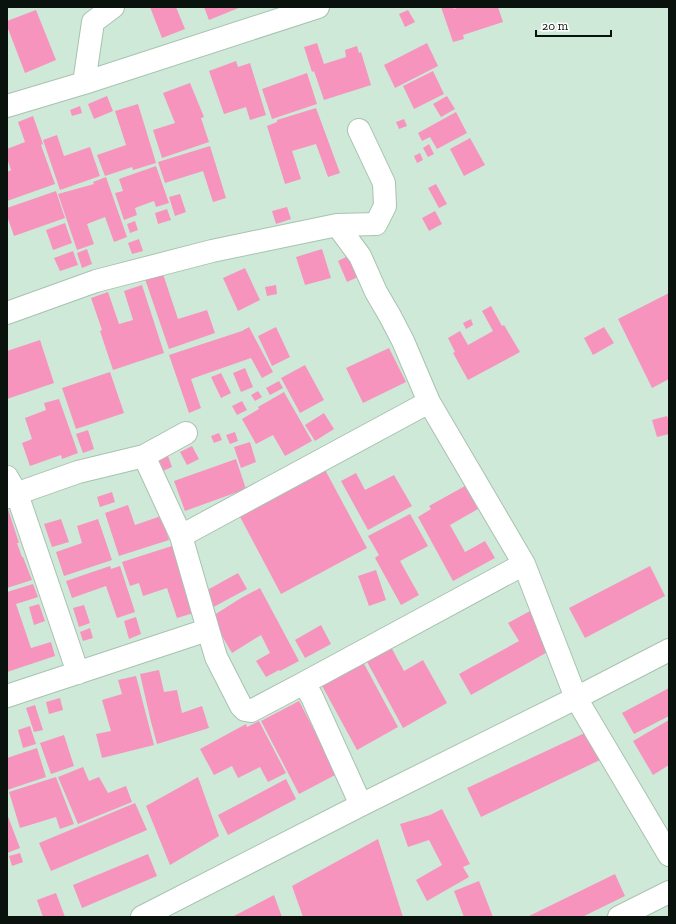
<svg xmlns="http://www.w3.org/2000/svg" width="676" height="924" font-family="'Zilla Slab',serif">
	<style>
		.building { fill: #f794be }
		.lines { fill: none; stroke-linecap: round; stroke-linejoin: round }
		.minor-casing { stroke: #a8c2b1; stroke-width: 24 }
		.minor { stroke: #fff; stroke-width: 22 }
	</style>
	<rect width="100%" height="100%" fill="#cee9d7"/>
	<path class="building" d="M 150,7 L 176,7 L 185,29 L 162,38 Z
		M 204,7 L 241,7 L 209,20 Z
		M 441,7 L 453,7 L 454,9 L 459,7 L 498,7 L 503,22 L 463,35 L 464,39 L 453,42 Z
		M 36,10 L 56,60 L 25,73 L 7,26 L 7,21 Z
		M 408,10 L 415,22 L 405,27 L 399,14 Z
		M 317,43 L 324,64 L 346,57 L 345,50 L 357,46 L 359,53 L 361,52 L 371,85 L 324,100 L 314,71 L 312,72 L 304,47 Z
		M 427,43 L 438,66 L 395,88 L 384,65 Z
		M 236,61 L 238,67 L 250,63 L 266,115 L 250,120 L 246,107 L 224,114 L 209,71 Z
		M 433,71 L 444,94 L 414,109 L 403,86 Z
		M 307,73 L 317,104 L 272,119 L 262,89 Z
		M 190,83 L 204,117 L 201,118 L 209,142 L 162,158 L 153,130 L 175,123 L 163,93 Z
		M 107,96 L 113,111 L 94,119 L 88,104 Z
		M 447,96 L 455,109 L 441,117 L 433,104 Z
		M 138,104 L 156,163 L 133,170 L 132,167 L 105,176 L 97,155 L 126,145 L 115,111 Z
		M 80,106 L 82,113 L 72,116 L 70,110 Z
		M 316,108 L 340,173 L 328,177 L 316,144 L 292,151 L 301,179 L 285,184 L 267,126 L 277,122 L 277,120 Z
		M 456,112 L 467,133 L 437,149 L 430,137 L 422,141 L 418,133 Z
		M 33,116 L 43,144 L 41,145 L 55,184 L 7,201 L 7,172 L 11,170 L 7,158 L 7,149 L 25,142 L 18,122 Z
		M 404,119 L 407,126 L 399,129 L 396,122 Z
		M 57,135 L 64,156 L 90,147 L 100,176 L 60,190 L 43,140 Z
		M 470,138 L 485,165 L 464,176 L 450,149 Z
		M 429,144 L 434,154 L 428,157 L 423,148 Z
		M 210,146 L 226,198 L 213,202 L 203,171 L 165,183 L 158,162 Z
		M 420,153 L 423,160 L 417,163 L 414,156 Z
		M 156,166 L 169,203 L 156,207 L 154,201 L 135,208 L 137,215 L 124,220 L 115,193 L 123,191 L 119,179 Z
		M 106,177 L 127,237 L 114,242 L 105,217 L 87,224 L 94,244 L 77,250 L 58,194 L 94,184 L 93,182 Z
		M 436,184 L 447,204 L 439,208 L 428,188 Z
		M 56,191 L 65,218 L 14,236 L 7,216 L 7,208 Z
		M 180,194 L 186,212 L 175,216 L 169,197 Z
		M 287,207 L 291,219 L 276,224 L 272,211 Z
		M 167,209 L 171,220 L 158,224 L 155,213 Z
		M 435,211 L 442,224 L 429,231 L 422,218 Z
		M 135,221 L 138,230 L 130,233 L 127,224 Z
		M 65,223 L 72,243 L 53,250 L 46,230 Z
		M 139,239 L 143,251 L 132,254 L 128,243 Z
		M 87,249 L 92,264 L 82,268 L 77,253 Z
		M 322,249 L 331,278 L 305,285 L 296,257 Z
		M 73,251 L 78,265 L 60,271 L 54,258 Z
		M 350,255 L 360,276 L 347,282 L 338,261 Z
		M 245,268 L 260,300 L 238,311 L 223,278 Z
		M 163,274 L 178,319 L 207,310 L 215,333 L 169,349 L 145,279 Z
		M 142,285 L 164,353 L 113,370 L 100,331 L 102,330 L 91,298 L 108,292 L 119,324 L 133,320 L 124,291 Z
		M 276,285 L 277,294 L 267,296 L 265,287 Z
		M 669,293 L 669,379 L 652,388 L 618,319 Z
		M 491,306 L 502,326 L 504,325 L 520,352 L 468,380 L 453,353 L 455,352 L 448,338 L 460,331 L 468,345 L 493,331 L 482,311 Z
		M 471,319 L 473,325 L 466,329 L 463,323 Z
		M 249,327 L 273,372 L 262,378 L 251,358 L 191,379 L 201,408 L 189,413 L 169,355 L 242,331 Z
		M 276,327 L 290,357 L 272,366 L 258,336 Z
		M 604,327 L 614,343 L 593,355 L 584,338 Z
		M 40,340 L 54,383 L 7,399 L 7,351 Z
		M 389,348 L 406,382 L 363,403 L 346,368 Z
		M 305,365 L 324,400 L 300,413 L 281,378 Z
		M 245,368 L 253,387 L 241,392 L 233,373 Z
		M 110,372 L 124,413 L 76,429 L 62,388 Z
		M 221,373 L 231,393 L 221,398 L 211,377 Z
		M 279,381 L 283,388 L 270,395 L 266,388 Z
		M 258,391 L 262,397 L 255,401 L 251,395 Z
		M 284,392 L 312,441 L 285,456 L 273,435 L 256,444 L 242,419 L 259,409 L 258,407 Z
		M 59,399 L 78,453 L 62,459 L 61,455 L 30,466 L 22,443 L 32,439 L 25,418 L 46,410 L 44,403 Z
		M 242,401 L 247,410 L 237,415 L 232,406 Z
		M 324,413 L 334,429 L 315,441 L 305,425 Z
		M 667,416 L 669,423 L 669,434 L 657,437 L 652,420 Z
		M 88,430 L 94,449 L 83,453 L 76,434 Z
		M 235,432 L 238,441 L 230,444 L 226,435 Z
		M 219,433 L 222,440 L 214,443 L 211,436 Z
		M 250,442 L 256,462 L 241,468 L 234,447 Z
		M 192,446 L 199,459 L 187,465 L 180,452 Z
		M 168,456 L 172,467 L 163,471 L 159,460 Z
		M 236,459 L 246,489 L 185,511 L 174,481 Z
		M 323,466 L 367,548 L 281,594 L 238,513 Z
		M 356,473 L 365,490 L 394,475 L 412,506 L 368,530 L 341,481 Z
		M 465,486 L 478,509 L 450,525 L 465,552 L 485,541 L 495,558 L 453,581 L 418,517 L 431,509 L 429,506 Z
		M 112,492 L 115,502 L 100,507 L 97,497 Z
		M 128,505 L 135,525 L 161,516 L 169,540 L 119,556 L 105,513 Z
		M 7,506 L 19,543 L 17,543 L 22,557 L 23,557 L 32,580 L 7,588 Z
		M 410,514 L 428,546 L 400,561 L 419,595 L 401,605 L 375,558 L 379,555 L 368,536 Z
		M 61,519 L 69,542 L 52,547 L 44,524 Z
		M 98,519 L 112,560 L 64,576 L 56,552 L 82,543 L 77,526 Z
		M 175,545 L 197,612 L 177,618 L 167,588 L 143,596 L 139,583 L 130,586 L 122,562 Z
		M 110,566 L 111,569 L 120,566 L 135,612 L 117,618 L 106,586 L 72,598 L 66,581 Z
		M 650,566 L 665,596 L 585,638 L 569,608 Z
		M 376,570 L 386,600 L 369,606 L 358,576 Z
		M 238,573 L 247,589 L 208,610 L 200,594 Z
		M 33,584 L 38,597 L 16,604 L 31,648 L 51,642 L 55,656 L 7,672 L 7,592 Z
		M 260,588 L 299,661 L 280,671 L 279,670 L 266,677 L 256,661 L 270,653 L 261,635 L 232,653 L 211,617 L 241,598 Z
		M 39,604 L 45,621 L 34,625 L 29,607 Z
		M 84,605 L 90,623 L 79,627 L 73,608 Z
		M 530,611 L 551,650 L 471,695 L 459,674 L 519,641 L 508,623 Z
		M 136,617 L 141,634 L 129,639 L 124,621 Z
		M 321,625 L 331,644 L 305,658 L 295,640 Z
		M 90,628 L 93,638 L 83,641 L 80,632 Z
		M 391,647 L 404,671 L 423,660 L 447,703 L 403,728 L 366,660 Z
		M 362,660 L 398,727 L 357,750 L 320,682 Z
		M 159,670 L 164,692 L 177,690 L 182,713 L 202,706 L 209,728 L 157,744 L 151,722 L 140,674 Z
		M 136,676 L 154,745 L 102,758 L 96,734 L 111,731 L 102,700 L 122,694 L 118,680 Z
		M 669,688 L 669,716 L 634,734 L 622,713 Z
		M 60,698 L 63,710 L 49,714 L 46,702 Z
		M 299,701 L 337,774 L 299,794 L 261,721 Z
		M 35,705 L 43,730 L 34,732 L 26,708 Z
		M 669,720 L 669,765 L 653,775 L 633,741 Z
		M 259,721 L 286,773 L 268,782 L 260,767 L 238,778 L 232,766 L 214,775 L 200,749 L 246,724 L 247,727 Z
		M 30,726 L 36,744 L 23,748 L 18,730 Z
		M 589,731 L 602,759 L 481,817 L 467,788 Z
		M 64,735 L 74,766 L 51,774 L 40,743 Z
		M 37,748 L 46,777 L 7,790 L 7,758 Z
		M 83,767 L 89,781 L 99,777 L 108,793 L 126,786 L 132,802 L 78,824 L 58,777 Z
		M 56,777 L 74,824 L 60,829 L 56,817 L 20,828 L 9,792 Z
		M 198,777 L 219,836 L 170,865 L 146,806 Z
		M 286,779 L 296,799 L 228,835 L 218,815 Z
		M 135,803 L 147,830 L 51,871 L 39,843 Z
		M 442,809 L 470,864 L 463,867 L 469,877 L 427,901 L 416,880 L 442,865 L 429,840 L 408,847 L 400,824 L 430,815 Z
		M 7,814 L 20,848 L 7,853 Z
		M 378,839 L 403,917 L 303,917 L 292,886 Z
		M 20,853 L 23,862 L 12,866 L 9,856 Z
		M 148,854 L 157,876 L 82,908 L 73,885 Z
		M 615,874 L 625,896 L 582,917 L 527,917 Z
		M 479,881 L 493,917 L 464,917 L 454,891 Z
		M 56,893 L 65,917 L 43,917 L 37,900 Z
		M 274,895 L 282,917 L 232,917 Z"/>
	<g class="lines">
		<g class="minor-casing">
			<path id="minor" d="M 84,83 L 93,22 L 113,7
				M 7,106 L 84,83 L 318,7
				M 337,225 L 376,224 L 385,206 L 384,183 L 359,130
				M 7,313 L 96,281 L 212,251 L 337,225 L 360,256 L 376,292 L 390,316 L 403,341 L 429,402 L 524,564 L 576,698 L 669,855
				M 144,456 L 181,536 L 216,657 L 241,706 L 245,710 L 251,711 L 304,683 L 312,697 L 361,805
				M 7,477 L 17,494 L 78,673
				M 7,497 L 78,472 L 144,456 L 186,433
				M 181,536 L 429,402
				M 304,683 L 524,564
				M 7,696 L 207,630
				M 142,917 L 361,805 L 576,698 L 669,650
				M 619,917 L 669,892"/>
		</g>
		<use href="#minor" class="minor"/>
	</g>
	<rect width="676" height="924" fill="none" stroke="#09120d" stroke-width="16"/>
	<path d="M536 30v6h75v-6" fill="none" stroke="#09120d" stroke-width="2"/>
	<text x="542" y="30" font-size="12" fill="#09120d" stroke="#ffffff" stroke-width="3" paint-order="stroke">20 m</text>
</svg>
